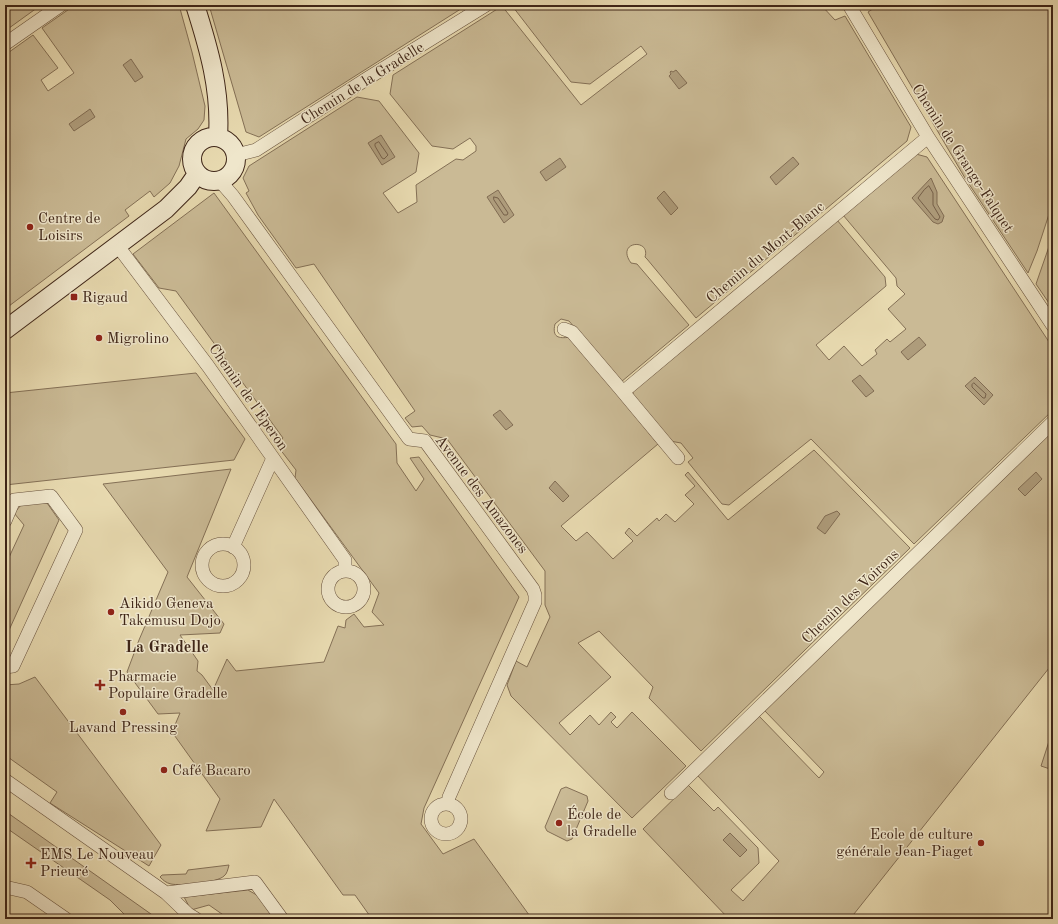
<svg xmlns="http://www.w3.org/2000/svg" width="1058" height="924" font-family="'Old Standard TT',serif">
	<style>
		.green { fill: #caba95; stroke: #847056 }
		.water { fill: #ae9c7b; stroke: #816c53 }
		.lines { fill: none; stroke-linecap: round; stroke-linejoin: round }
		.shore { stroke: #766049; stroke-width: 1 }
		.street-casing { stroke: #68523d; stroke-width: 14 }
		.secondary-casing { stroke: #3e2517; stroke-width: 20 }
		.street { stroke: #efe6cb; stroke-width: 13 }
		.secondary { stroke: #efe6cb; stroke-width: 18 }
		.poi-dot { fill: #8f2418; stroke: #efe6cb; stroke-width: 1.5 }
		.labels { text-anchor: middle; stroke-width: 3; stroke-linejoin: round; paint-order: stroke }
		.street-label { font-size: 15px; fill: #3e2517; stroke: #efe6cb }
		.poi-label { font-size: 15px; fill: #3e2517; stroke: #efe6cb; text-anchor: start }
		.neighbourhood-label { font-size: 16px; font-weight: bold; fill: #3e2517; stroke: #efe6cb }
	</style>
	<rect width="100%" height="100%" fill="#e7d9af"/>
	<filter id="stains"><feTurbulence type="fractalNoise" baseFrequency=".005" numOctaves="4"/><feColorMatrix values="0 0 0 0 .2 0 0 0 0 .09 0 0 0 0 .02 0 0 0 .5 -.17"/></filter>
	<radialGradient id="worn" r=".72"><stop offset=".6" stop-color="#630" stop-opacity="0"/><stop offset="1" stop-color="#630" stop-opacity=".3"/></radialGradient>
	<path class="green" d="M 5,5 L 41,5 L 5,31 Z
		M 75,5 L 179,5 L 192,52 L 205,106 L 204,120 L 198,129 L 186,139 L 179,166 L 170,183 L 154,197 L 150,191 L 125,210 L 129,216 L 5,309 L 5,55 L 33,35 L 58,68 L 41,80 L 48,91 L 74,73 L 42,28 Z
		M 209,5 L 467,5 L 259,137 L 246,132 Z
		M 513,5 L 821,5 L 835,20 L 845,16 L 911,127 L 907,141 L 696,318 L 647,259 L 645,257 C 651,238 615,241 631,263 L 637,264 L 689,325 L 621,382 L 569,321 L 561,319 L 555,324 C 552,337 558,339 570,337 L 658,444 L 561,526 L 576,541 L 587,532 L 613,559 L 633,541 L 625,533 L 629,528 L 637,536 L 657,518 L 659,521 L 666,514 L 675,522 L 694,504 L 685,495 L 695,486 L 685,475 L 688,472 L 728,520 L 814,450 L 910,548 L 701,751 L 649,698 L 653,687 L 599,631 L 578,643 L 611,677 L 559,723 L 570,735 L 590,715 L 599,725 L 611,712 L 616,717 L 611,722 L 617,728 L 632,712 L 686,766 L 632,818 L 511,696 L 507,685 L 516,661 L 527,667 L 550,617 L 545,605 L 545,571 L 447,439 L 430,435 L 422,426 L 412,427 L 405,418 L 415,411 L 314,264 L 296,268 L 258,215 L 246,193 L 249,191 L 243,178 L 249,166 L 357,97 L 379,101 L 419,153 L 416,172 L 383,193 L 398,213 L 417,202 L 416,185 L 456,159 L 463,160 L 476,151 L 476,146 L 470,138 L 453,149 L 432,146 L 390,94 L 393,75 L 502,6 L 581,105 L 647,54 L 641,46 L 590,84 L 571,82 L 513,7 Z
		M 879,5 L 1053,5 L 1053,202 L 1037,251 L 1028,273 L 965,178 L 868,12 Z
		M 916,154 L 927,157 L 1053,348 L 1053,410 L 914,544 L 811,439 L 729,505 L 722,504 L 688,462 L 693,458 L 681,443 L 670,441 L 633,397 L 633,391 L 837,220 L 885,277 L 886,286 L 816,345 L 829,360 L 844,346 L 862,366 L 877,354 L 875,350 L 887,339 L 890,342 L 906,329 L 888,309 L 905,294 L 897,286 L 896,278 L 843,215 Z
		M 214,193 L 396,444 L 397,463 L 416,491 L 424,479 L 410,458 L 419,457 L 519,597 L 424,808 L 421,824 L 443,854 L 474,839 L 532,919 L 372,919 L 355,895 L 343,895 L 274,799 L 261,827 L 206,831 L 220,799 L 172,732 L 180,713 L 158,714 L 127,672 L 139,640 L 168,572 L 103,484 L 231,469 L 187,577 L 224,624 L 220,633 L 180,635 L 198,661 L 197,671 L 202,675 L 213,690 L 227,659 L 236,671 L 324,662 L 338,626 L 345,628 L 346,620 L 354,614 L 364,627 L 384,625 L 372,612 L 379,593 L 295,478 L 296,470 L 276,444 L 283,438 L 176,291 L 159,288 L 133,254 Z
		M 1053,235 L 1053,309 L 1036,284 Z
		M 196,373 L 245,439 L 234,460 L 5,485 L 5,393 Z
		M 1053,431 L 1053,663 L 850,919 L 729,919 L 643,829 L 688,785 L 714,811 L 718,807 L 758,848 L 759,863 L 731,890 L 743,901 L 779,861 L 697,775 L 759,716 L 819,778 L 824,772 L 764,710 Z
		M 47,503 L 59,520 L 5,639 L 5,566 L 24,525 L 14,513 L 22,504 Z
		M 35,677 L 161,845 L 149,866 L 50,803 L 57,792 L 5,755 L 5,685 L 19,684 Z
		M 1053,729 L 1053,770 L 1041,766 Z
		M 566,787 L 587,796 L 588,801 L 572,839 L 567,841 L 547,831 L 545,827 L 561,789 Z
		M 5,811 L 158,919 L 129,919 L 110,900 L 5,827 Z
		M 229,865 C 228,869 227,874 224,876 C 217,883 180,886 171,884 C 166,883 163,880 160,877 L 162,875 L 186,874 L 188,870 Z
		M 248,890 L 262,898 L 277,919 L 229,919 L 209,905 L 191,910 L 184,897 Z"/>
	<path class="water" d="M 131,59 L 143,77 L 135,82 L 123,65 Z
		M 676,70 L 687,83 L 679,89 L 669,76 L 671,74 L 670,72 L 671,71 L 673,72 Z
		M 90,109 L 95,117 L 74,131 L 69,124 Z
		M 381,135 L 395,157 L 382,165 L 368,143 Z
		M 793,157 L 799,164 L 776,185 L 770,177 Z
		M 560,158 L 566,167 L 546,181 L 540,172 Z
		M 931,178 L 937,192 L 937,204 L 944,216 L 942,222 L 938,224 L 933,222 L 912,198 Z
		M 498,190 L 514,215 L 504,223 L 487,197 Z
		M 664,191 L 678,208 L 671,215 L 657,198 Z
		M 919,337 L 926,345 L 908,360 L 901,352 Z
		M 860,375 L 874,391 L 866,397 L 852,381 Z
		M 975,377 L 993,395 L 984,405 L 965,386 Z
		M 500,410 L 513,425 L 506,430 L 493,415 Z
		M 1036,472 L 1042,479 L 1025,496 L 1018,489 Z
		M 555,481 L 569,496 L 563,502 L 549,488 Z
		M 837,511 L 840,514 L 825,534 L 817,528 L 825,516 Z
		M 730,833 L 747,850 L 740,857 L 723,840 Z"/>
	<g class="lines">
		<path class="shore" d="M 379,142 L 388,155 L 384,159 L 382,158 L 375,146 L 375,144 Z
			M 929,186 L 933,193 L 933,205 L 940,217 L 938,220 L 935,219 L 918,198 L 924,190 Z
			M 494,197 L 498,198 L 508,213 L 507,215 L 504,215 L 494,200 Z
			M 974,383 L 986,394 L 985,398 L 983,398 L 972,387 L 972,385 Z"/>
		<g class="street-casing">
			<path id="street" d="M 849,5 L 928,137 L 1053,326
				M 5,44 L 61,5
				M 236,155 L 256,150 L 368,78 L 486,5
				M 220,181 L 233,196 L 409,439 L 425,441 L 533,589 L 535,595 L 535,602 L 449,797 L 448,804
				M 117,245 L 208,366 L 345,560 L 345,571
				M 564,329 L 572,332 L 623,392
				M 678,458 L 623,392 L 928,137
				M 5,521 L 14,500 L 51,496 L 76,530 L 13,666 L 5,667
				M202 565a21 21 0 1 1 42 0a21 21 0 1 1-42 0Z
				M 233,547 L 273,458
				M328 589a18 18 0 1 1 36 0a18 18 0 1 1-36 0Z
				M 5,780 L 166,893 L 188,914 L 196,919
				M 671,793 L 1053,422
				M431 819a15 15 0 1 1 30 0a15 15 0 1 1-30 0Z
				M 5,887 L 27,892 L 66,919
				M 166,893 L 255,882 L 282,919"/>
		</g>
		<g class="secondary-casing">
			<path id="secondary" d="M 195,5 C 209,49 221,90 218,137
				M192 159a22 22 0 1 1 44 0a22 22 0 1 1-44 0Z
				M 5,330 L 166,209 L 188,187 L 197,174"/>
		</g>
		<use href="#street" class="street"/>
		<use href="#secondary" class="secondary"/>
	</g>
	<g class="poi-dot">
		<circle cx="30" cy="227" r="4"/>
		<rect x="70" y="293" width="8" height="8" rx="2"/>
		<circle cx="99" cy="338" r="4"/>
		<circle cx="111" cy="612" r="4"/>
		<path d="M98 679h4v4h4v4h-4v4h-4v-4h-4v-4h4z"/>
		<circle cx="123" cy="712" r="4"/>
		<circle cx="164" cy="770" r="4"/>
		<circle cx="559" cy="823" r="4"/>
		<circle cx="981" cy="843" r="4"/>
		<path d="M29 857h4v4h4v4h-4v4h-4v-4h-4v-4h4z"/>
	</g>
	<g class="labels">
		<g class="street-label">
			<text transform="translate(362 83) rotate(-32)" y="5">Chemin de la Gradelle</text>
			<text transform="translate(963 158) rotate(57)" y="5">Chemin de Grange-Falquet</text>
			<text transform="translate(765 252) rotate(-40)" y="5">Chemin du Mont-Blanc</text>
			<text transform="translate(249 397) rotate(55)" y="5">Chemin de l'Eperon</text>
			<text transform="translate(482 494) rotate(53)" y="5">Avenue des Amazones</text>
			<text transform="translate(850 596) rotate(-44)" y="5">Chemin des Voirons</text>
		</g>
		<g class="poi-label">
			<text x="38" y="223">Centre de<tspan x="38" dy="17">Loisirs</tspan></text>
			<text x="82" y="302">Rigaud</text>
			<text x="107" y="343">Migrolino</text>
			<text x="119" y="608">Aikido Geneva<tspan x="119" dy="17">Takemusu Dojo</tspan></text>
			<text x="108" y="681">Pharmacie<tspan x="108" dy="17">Populaire Gradelle</tspan></text>
			<text x="123" y="732" text-anchor="middle">Lavand Pressing</text>
			<text x="172" y="775">Café Bacaro</text>
			<text x="567" y="819">École de<tspan x="567" dy="17">la Gradelle</tspan></text>
			<text x="973" y="839" text-anchor="end">Ecole de culture<tspan x="973" dy="17">générale Jean-Piaget</tspan></text>
			<text x="40" y="859">EMS Le Nouveau<tspan x="40" dy="17">Prieuré</tspan></text>
		</g>
		<g class="neighbourhood-label">
			<text x="167" y="652">La Gradelle</text>
		</g>
	</g>
	<rect width="1058" height="924" fill="none" stroke="#e7d9af" stroke-width="20"/>
	<rect x="6" y="6" width="1046" height="912" fill="none" stroke="#3e2517" stroke-width="2"/>
	<rect x="10" y="10" width="1038" height="904" fill="none" stroke="#3e2517"/>
	<rect width="100%" height="100%" filter="url(#stains)"/>
	<rect width="100%" height="100%" fill="url(#worn)"/>
</svg>
